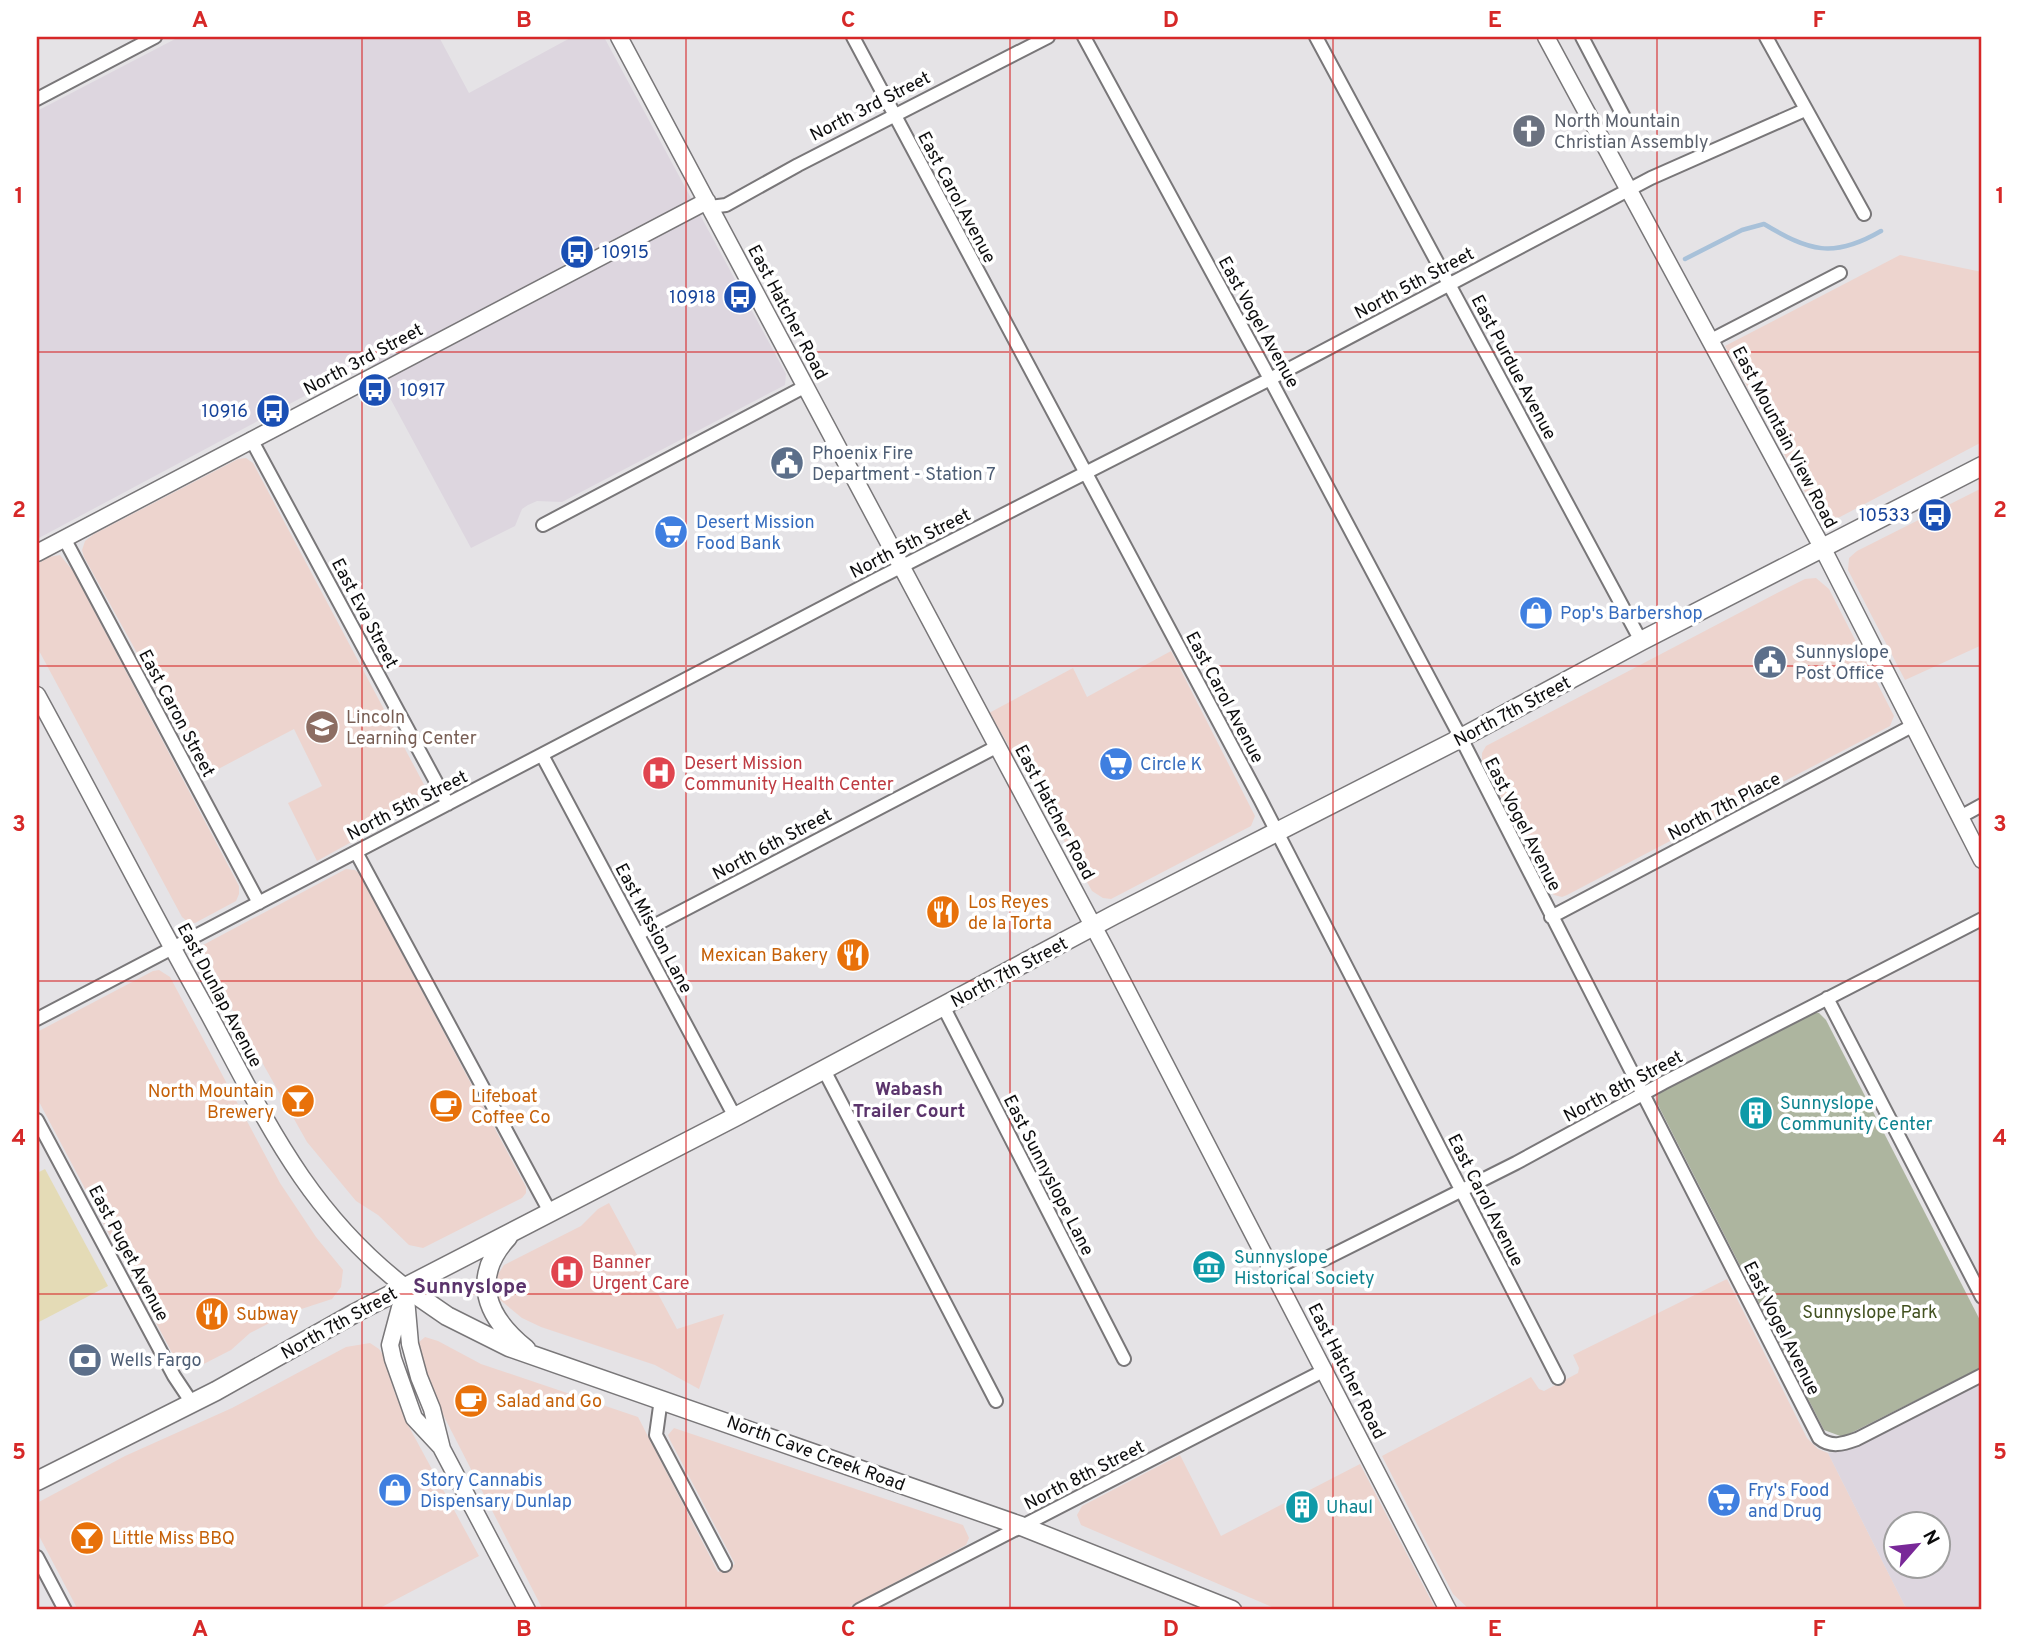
<svg xmlns="http://www.w3.org/2000/svg" width="2019" height="1647" font-family="Overpass,sans-serif">
	<style>
		.commercial { fill: #edd4ce }
		.built { fill: #ddd6df; fill-rule: evenodd }
		.green { fill: #adb59f }
		.sand { fill: #e4dbb6 }
		.lines { fill: none; stroke-linecap: round; stroke-linejoin: round }
		.stream { stroke: #a8c1d9; stroke-width: 4.5 }
		.street-casing { stroke: #797779; stroke-width: 16 }
		.secondary-casing { stroke: #797779; stroke-width: 19 }
		.primary-casing { stroke: #797779; stroke-width: 21 }
		.street { stroke: #fff; stroke-width: 12 }
		.secondary { stroke: #fff; stroke-width: 16 }
		.primary { stroke: #fff; stroke-width: 18 }
		.grid { fill: none; stroke: #d62828; stroke-width: 2; stroke-opacity: 0.55 }
		.labels { text-anchor: middle; stroke-width: 7; stroke-linejoin: round; paint-order: stroke }
		.street-label { font-size: 18px; fill: #0c0c0d; stroke: #fff }
		.worship-label { font-size: 18px; fill: #5b616d; stroke: #fff; text-anchor: start }
		.transit-label { font-size: 18px; fill: #164399; stroke: #fff; text-anchor: end }
		.service-label { font-size: 18px; fill: #4e5e75; stroke: #fff; text-anchor: start }
		.shop-label { font-size: 18px; fill: #366cbe; stroke: #fff; text-anchor: start }
		.education-label { font-size: 18px; fill: #785e54; stroke: #fff; text-anchor: start }
		.health-label { font-size: 18px; fill: #be3a42; stroke: #fff; text-anchor: start }
		.food-label { font-size: 18px; fill: #c56008; stroke: #fff; text-anchor: start }
		.culture-label { font-size: 18px; fill: #0d838f; stroke: #fff; text-anchor: start }
		.park-label { font-size: 18px; fill: #425120; stroke: #fff }
		.neighbourhood-label { font-size: 19px; font-weight: bold; fill: #5b346c; stroke: #fff }
		.quarter-label { font-size: 21px; font-weight: bold; fill: #5b346c; stroke: #fff }
		.neatline { fill: none; stroke: #d62828; stroke-width: 2.5 }
		.grid-label { font-size: 23px; text-anchor: middle; font-weight: bold; fill: #d62828 }
	</style>
	<rect width="100%" height="100%" fill="#e5e3e6"/>
	<path class="commercial" d="M 1900,255 L 1982,272 L 1982,442 L 1840,517 L 1833,519 L 1826,517 L 1816,512 L 1725,346 Z
		M 246,458 L 253,463 L 429,794 L 424,802 L 317,861 L 288,803 L 322,786 L 294,729 L 205,776 L 84,557 L 82,550 L 85,541 L 94,534 L 238,459 Z
		M 1982,488 L 1982,645 L 1905,680 L 1848,570 L 1849,558 L 1857,551 Z
		M 60,555 L 73,571 L 239,886 L 239,894 L 236,901 L 195,923 L 188,922 L 182,917 L 37,647 L 37,564 L 49,557 Z
		M 1816,578 L 1829,589 L 1894,716 L 1890,726 L 1567,895 L 1562,897 L 1554,895 L 1549,890 L 1482,760 L 1482,753 L 1486,746 L 1779,592 L 1805,579 Z
		M 1171,651 L 1255,816 L 1251,826 L 1111,899 L 1103,898 L 1092,891 L 1037,792 L 989,713 L 1073,668 L 1087,697 Z
		M 346,869 L 355,870 L 359,873 L 526,1187 L 526,1193 L 522,1198 L 423,1248 L 409,1245 L 378,1215 L 356,1201 L 307,1142 L 202,956 L 203,945 Z
		M 159,970 L 170,977 L 280,1183 L 316,1237 L 343,1270 L 341,1287 L 332,1299 L 289,1313 L 250,1333 L 231,1350 L 188,1372 L 179,1366 L 37,1098 L 37,1032 L 153,971 Z
		M 609,1203 L 677,1329 L 724,1314 L 699,1389 L 655,1365 L 541,1327 L 522,1318 L 499,1299 L 495,1291 L 495,1279 L 504,1265 L 581,1226 L 598,1209 Z
		M 1727,1279 L 1807,1438 L 1818,1449 L 1828,1453 L 1907,1610 L 1470,1610 L 1453,1594 L 1382,1456 L 1531,1377 L 1539,1389 L 1544,1391 L 1578,1373 L 1579,1368 L 1573,1355 Z
		M 425,1337 L 438,1341 L 481,1364 L 638,1417 L 718,1572 L 735,1564 L 670,1440 L 668,1435 L 674,1428 L 963,1525 L 969,1538 L 966,1545 L 843,1610 L 543,1610 L 432,1393 L 418,1343 Z
		M 370,1343 L 379,1349 L 384,1356 L 394,1391 L 408,1425 L 479,1556 L 376,1610 L 78,1610 L 37,1532 L 37,1503 L 125,1456 L 232,1408 L 346,1347 Z
		M 1180,1455 L 1221,1536 L 1360,1464 L 1436,1610 L 1279,1610 L 1081,1525 L 1077,1515 L 1082,1506 Z"/>
	<path class="built" d="M 179,37 L 439,37 L 469,93 L 572,37 L 604,37 L 786,374 L 785,385 L 562,502 L 537,501 L 528,505 L 522,509 L 515,526 L 471,548 L 370,361 L 37,539 L 37,111 Z
		M 1982,1382 L 1982,1610 L 1907,1610 L 1828,1453 L 1852,1449 ZM 1896,1524 L 1938,1524 L 1938,1566 L 1896,1566 Z"/>
	<path class="green" d="M 1813,1013 L 1819,1013 L 1826,1020 L 1982,1324 L 1982,1367 L 1843,1437 L 1824,1430 L 1657,1103 L 1658,1095 L 1663,1090 Z"/>
	<path class="sand" d="M 45,1169 L 108,1286 L 37,1323 L 37,1173 Z"/>
	<g class="lines">
		<path class="stream" d="M 1685,259 L 1742,230 L 1764,224 C 1809,251 1833,259 1881,231"/>
		<g class="street-casing">
			<path id="street" d="M 853,37 L 1260,799 L 1558,1378
				M 1084,37 L 1270,379 L 1461,738 L 1819,1438 C 1831,1448 1843,1444 1857,1439 L 1982,1375
				M 1316,37 L 1641,641
				M 1582,37 L 1625,119
				M 1766,37 L 1864,214
				M 37,99 L 155,37
				M 710,207 L 726,205 L 798,165 L 1048,37
				M 1711,340 L 1840,273
				M 251,439 L 448,804
				M 543,525 L 806,386
				M 64,538 L 259,903
				M 542,755 L 735,1117
				M 1960,817 L 1982,805
				M 356,852 L 550,1212
				M 1551,917 L 1914,725
				M 638,934 L 998,746
				M 1827,998 L 1982,1297
				M 943,1006 L 1124,1359
				M 37,1019 L 877,579 L 1270,379 L 1651,178 L 1805,110
				M 824,1070 L 996,1401
				M 37,1120 L 174,1376 L 192,1403
				M 1279,1282 L 1516,1163 L 1663,1083 L 1982,919
				M 661,1399 L 656,1435 L 725,1565
				M 37,1557 L 65,1610
				M 859,1610 L 1325,1370"/>
		</g>
		<g class="secondary-casing">
			<path id="secondary" d="M 619,37 L 1106,950 L 1448,1610
				M 1546,37 L 1823,549 L 1982,860
				M 37,553 L 707,201
				M 37,695 C 94,799 148,905 206,1009 C 264,1116 305,1210 405,1287 L 410,1344 L 419,1377 L 432,1409 L 442,1449 L 527,1610
				M 402,1300 L 390,1345 L 393,1359 L 414,1418 L 441,1447"/>
		</g>
		<g class="primary-casing">
			<path id="primary" d="M 508,1237 C 470,1278 486,1317 526,1349
				M 405,1287 L 447,1316 L 509,1347 L 1021,1526 L 1232,1610
				M 37,1481 L 216,1391 L 355,1313 L 735,1117 L 1114,915 L 1461,738 L 1641,641 L 1982,466"/>
		</g>
		<use href="#street" class="street"/>
		<use href="#secondary" class="secondary"/>
		<use href="#primary" class="primary"/>
	</g>
	<path class="grid" d="M 362,37 L 362,1610M 686,37 L 686,1610M 1010,37 L 1010,1610M 1333,37 L 1333,1610M 1657,37 L 1657,1610M 37,352 L 1982,352M 37,666 L 1982,666M 37,981 L 1982,981M 37,1294 L 1982,1294"/>
	<defs>
		<g id="church-disc" transform="scale(1.75)"><circle r="9.5" fill="#6b7280" stroke="#fff"/><path d="M-1.2-6h2.4v3.5h3.3v2.4h-3.3V6h-2.4V-.1h-3.3v-2.4h3.3Z" fill="#fff"/></g>
		<g id="bus-disc" transform="scale(1.75)"><circle r="9.5" fill="#1a4fb4" stroke="#fff"/><path d="M-5-6H5V4H4V6H2V4H-2V6H-4V4H-5ZM-3.5-4V0h7V-4ZM-3.5 1.2v1.5H-2V1.2ZM2 1.2v1.5H3.5V1.2Z" fill="#fff"/></g>
		<g id="civic-disc" transform="scale(1.75)"><circle r="9.5" fill="#5c6f8a" stroke="#fff"/><path d="M-.6-6.5H3V-4.5H.6V-3L4-1V1h2V6H-6V1h2V-1L-.6-3ZM-1.2 2.5V6h2.4V2.5Z" fill="#fff"/></g>
		<g id="supermarket-disc" transform="scale(1.75)"><circle r="9.5" fill="#3f7fe0" stroke="#fff"/><path d="M-6-5.5h2.5l.6 2H6L4.5 2H-2.5L-4.4-4H-6ZM-1.5 3.2a1.3 1.3 0 1 0 .1 0ZM3 3.2a1.3 1.3 0 1 0 .1 0Z" fill="#fff"/></g>
		<g id="shop-disc" transform="scale(1.75)"><circle r="9.5" fill="#3f7fe0" stroke="#fff"/><path d="M-5-2.5h2.3a2.7 3.5 0 0 1 5.4 0H5L5.5 6h-11ZM-1.5-2.5h3a1.5 2.3 0 0 0-3 0Z" fill="#fff"/></g>
		<g id="school-disc" transform="scale(1.75)"><circle r="9.5" fill="#8d6e63" stroke="#fff"/><path d="M0-5L7-2L0 1L-7-2ZM-4 1L0 2.5L4 1V4Q0 6-4 4Z" fill="#fff"/></g>
		<g id="hospital-disc" transform="scale(1.75)"><circle r="9.5" fill="#e0444e" stroke="#fff"/><path d="M-5-5h3v3.5h4V-5h3V5h-3V1.5h-4V5h-3Z" fill="#fff"/></g>
		<g id="restaurant-disc" transform="scale(1.75)"><circle r="9.5" fill="#e8710a" stroke="#fff"/><path d="M-5-6h1v4h1v-4h1v4h1v-4h1v5L-1.5 .5V6h-2V.5L-5-1ZM5-6V6H3V1.5H1.5Q1.5-4 5-6Z" fill="#fff"/></g>
		<g id="bar-disc" transform="scale(1.75)"><circle r="9.5" fill="#e8710a" stroke="#fff"/><path d="M-6-5H6L.8 .8V4.5H3.5V6h-7V4.5H-.8V.8Z" fill="#fff"/></g>
		<g id="cafe-disc" transform="scale(1.75)"><circle r="9.5" fill="#e8710a" stroke="#fff"/><path d="M-5.5-4.5H6V0H3Q3 3.5 0 3.5H-2.5Q-5.5 3.5-5.5 0ZM3-3.2v2h1.7v-2ZM-6 4.5H4V6H-6Z" fill="#fff"/></g>
		<g id="building-disc" transform="scale(1.75)"><circle r="9.5" fill="#0f9aa8" stroke="#fff"/><path d="M-4-6H4V6H1V3H-1V6H-4ZM-2.5-4.3h1.7v1.8h-1.7ZM.8-4.3h1.7v1.8H.8ZM-2.5-1h1.7V.8h-1.7ZM.8-1h1.7V.8H.8Z" fill="#fff"/></g>
		<g id="museum-disc" transform="scale(1.75)"><circle r="9.5" fill="#0f9aa8" stroke="#fff"/><path d="M0-6L6-3V-2H-6V-3ZM-5-1h2V3h-2ZM-1-1h2V3h-2ZM3-1h2V3H3ZM-6 4H6V6H-6Z" fill="#fff"/></g>
		<g id="bank-disc" transform="scale(1.75)"><circle r="9.5" fill="#5c6f8a" stroke="#fff"/><path d="M-6-4H6V4H-6ZM0-2.3a2.3 2.3 0 1 0 0 4.6a2.3 2.3 0 1 0 0-4.6Z" fill="#fff"/></g>
	</defs>
	<g fill-rule="evenodd">
		<use href="#church-disc" x="1529" y="131"/>
		<use href="#bus-disc" x="577" y="252"/>
		<use href="#bus-disc" x="740" y="297"/>
		<use href="#bus-disc" x="375" y="390"/>
		<use href="#bus-disc" x="273" y="411"/>
		<use href="#civic-disc" x="787" y="463"/>
		<use href="#bus-disc" x="1935" y="515"/>
		<use href="#supermarket-disc" x="671" y="532"/>
		<use href="#shop-disc" x="1536" y="613"/>
		<use href="#civic-disc" x="1770" y="662"/>
		<use href="#school-disc" x="322" y="727"/>
		<use href="#supermarket-disc" x="1116" y="764"/>
		<use href="#hospital-disc" x="659" y="773"/>
		<use href="#restaurant-disc" x="943" y="912"/>
		<use href="#restaurant-disc" x="853" y="955"/>
		<use href="#bar-disc" x="298" y="1101"/>
		<use href="#cafe-disc" x="446" y="1106"/>
		<use href="#building-disc" x="1756" y="1113"/>
		<use href="#museum-disc" x="1209" y="1267"/>
		<use href="#hospital-disc" x="567" y="1272"/>
		<use href="#restaurant-disc" x="212" y="1314"/>
		<use href="#bank-disc" x="85" y="1360"/>
		<use href="#cafe-disc" x="471" y="1401"/>
		<use href="#shop-disc" x="395" y="1490"/>
		<use href="#supermarket-disc" x="1724" y="1500"/>
		<use href="#building-disc" x="1302" y="1507"/>
		<use href="#bar-disc" x="87" y="1538"/>
	</g>
	<g class="labels">
		<g class="street-label">
			<text transform="translate(870 106) rotate(-27)" y="6">North 3rd Street</text>
			<text transform="translate(957 197) rotate(62)" y="6">East Carol Avenue</text>
			<text transform="translate(1414 283) rotate(-28)" y="6">North 5th Street</text>
			<text transform="translate(788 312) rotate(62)" y="6">East Hatcher Road</text>
			<text transform="translate(1259 322) rotate(61)" y="6">East Vogel Avenue</text>
			<text transform="translate(363 359) rotate(-28)" y="6">North 3rd Street</text>
			<text transform="translate(1514 367) rotate(62)" y="6">East Purdue Avenue</text>
			<text transform="translate(1785 437) rotate(62)" y="6">East Mountain View Road</text>
			<text transform="translate(910 543) rotate(-27)" y="6">North 5th Street</text>
			<text transform="translate(365 613) rotate(62)" y="6">East Eva Street</text>
			<text transform="translate(1225 697) rotate(62)" y="6">East Carol Avenue</text>
			<text transform="translate(1512 711) rotate(-28)" y="6">North 7th Street</text>
			<text transform="translate(177 713) rotate(62)" y="6">East Caron Street</text>
			<text transform="translate(407 805) rotate(-27)" y="6">North 5th Street</text>
			<text transform="translate(1724 806) rotate(-28)" y="6">North 7th Place</text>
			<text transform="translate(1055 812) rotate(62)" y="6">East Hatcher Road</text>
			<text transform="translate(1523 824) rotate(63)" y="6">East Vogel Avenue</text>
			<text transform="translate(772 844) rotate(-28)" y="6">North 6th Street</text>
			<text transform="translate(654 928) rotate(62)" y="6">East Mission Lane</text>
			<text transform="translate(1009 972) rotate(-28)" y="6">North 7th Street</text>
			<text transform="translate(220 995) rotate(62)" y="6">East Dunlap Avenue</text>
			<text transform="translate(1623 1086) rotate(-28)" y="6">North 8th Street</text>
			<text transform="translate(1049 1175) rotate(63)" y="6">East Sunnyslope Lane</text>
			<text transform="translate(1486 1200) rotate(63)" y="6">East Carol Avenue</text>
			<text transform="translate(129 1253) rotate(62)" y="6">East Puget Avenue</text>
			<text transform="translate(339 1323) rotate(-29)" y="6">North 7th Street</text>
			<text transform="translate(1782 1328) rotate(63)" y="6">East Vogel Avenue</text>
			<text transform="translate(1347 1371) rotate(63)" y="6">East Hatcher Road</text>
			<text transform="translate(816 1453) rotate(20)" y="6">North Cave Creek Road</text>
			<text transform="translate(1084 1475) rotate(-27)" y="6">North 8th Street</text>
		</g>
		<g class="worship-label">
			<text x="1554" y="127">North Mountain<tspan x="1554" dy="21">Christian Assembly</tspan></text>
		</g>
		<g class="transit-label">
			<text x="602" y="258" text-anchor="start">10915</text>
			<text x="716" y="303">10918</text>
			<text x="400" y="396" text-anchor="start">10917</text>
			<text x="248" y="417">10916</text>
			<text x="1910" y="521">10533</text>
		</g>
		<g class="service-label">
			<text x="812" y="459">Phoenix Fire<tspan x="812" dy="21">Department - Station 7</tspan></text>
			<text x="1795" y="658">Sunnyslope<tspan x="1795" dy="21">Post Office</tspan></text>
			<text x="110" y="1366">Wells Fargo</text>
		</g>
		<g class="shop-label">
			<text x="696" y="528">Desert Mission<tspan x="696" dy="21">Food Bank</tspan></text>
			<text x="1560" y="619">Pop's Barbershop</text>
			<text x="1140" y="770">Circle K</text>
			<text x="420" y="1486">Story Cannabis<tspan x="420" dy="21">Dispensary Dunlap</tspan></text>
			<text x="1748" y="1496">Fry's Food<tspan x="1748" dy="21">and Drug</tspan></text>
		</g>
		<g class="education-label">
			<text x="346" y="723">Lincoln<tspan x="346" dy="21">Learning Center</tspan></text>
		</g>
		<g class="health-label">
			<text x="684" y="769">Desert Mission<tspan x="684" dy="21">Community Health Center</tspan></text>
			<text x="592" y="1268">Banner<tspan x="592" dy="21">Urgent Care</tspan></text>
		</g>
		<g class="food-label">
			<text x="968" y="908">Los Reyes<tspan x="968" dy="21">de la Torta</tspan></text>
			<text x="828" y="961" text-anchor="end">Mexican Bakery</text>
			<text x="274" y="1097" text-anchor="end">North Mountain<tspan x="274" dy="21">Brewery</tspan></text>
			<text x="471" y="1102">Lifeboat<tspan x="471" dy="21">Coffee Co</tspan></text>
			<text x="236" y="1320">Subway</text>
			<text x="496" y="1407">Salad and Go</text>
			<text x="112" y="1544">Little Miss BBQ</text>
		</g>
		<g class="culture-label">
			<text x="1780" y="1109">Sunnyslope<tspan x="1780" dy="21">Community Center</tspan></text>
			<text x="1234" y="1263">Sunnyslope<tspan x="1234" dy="21">Historical Society</tspan></text>
			<text x="1326" y="1513">Uhaul</text>
		</g>
		<g class="park-label">
			<text x="1870" y="1318">Sunnyslope Park</text>
		</g>
		<g class="neighbourhood-label">
			<text x="909" y="1095">Wabash<tspan x="909" dy="22">Trailer Court</tspan></text>
		</g>
		<g class="quarter-label">
			<text x="470" y="1293">Sunnyslope</text>
		</g>
	</g>
	<rect width="2019" height="1647" fill="none" stroke="#ffffff" stroke-width="77"/>
	<g transform="translate(1917 1545) rotate(62)"><circle r="33" fill="#ffffff" stroke="#9e9e9e" stroke-width="2"/>
	<path d="M0-5L12 26L0 18L-12 26Z" fill="#792898"/>
	<text y="-10" font-size="19" font-weight="bold" text-anchor="middle" fill="#0c0c0d">N</text>
	</g>
	<rect x="38" y="38" width="1942" height="1570" class="neatline"/>
	<g class="grid-label">
		<text x="200" y="27">A</text>
		<text x="524" y="27">B</text>
		<text x="848" y="27">C</text>
		<text x="1171" y="27">D</text>
		<text x="1495" y="27">E</text>
		<text x="1819" y="27">F</text>
		<text x="19" y="203">1</text>
		<text x="2000" y="203">1</text>
		<text x="19" y="517">2</text>
		<text x="2000" y="517">2</text>
		<text x="19" y="831">3</text>
		<text x="2000" y="831">3</text>
		<text x="19" y="1145">4</text>
		<text x="2000" y="1145">4</text>
		<text x="19" y="1459">5</text>
		<text x="2000" y="1459">5</text>
		<text x="200" y="1636">A</text>
		<text x="524" y="1636">B</text>
		<text x="848" y="1636">C</text>
		<text x="1171" y="1636">D</text>
		<text x="1495" y="1636">E</text>
		<text x="1819" y="1636">F</text>
	</g>
</svg>
